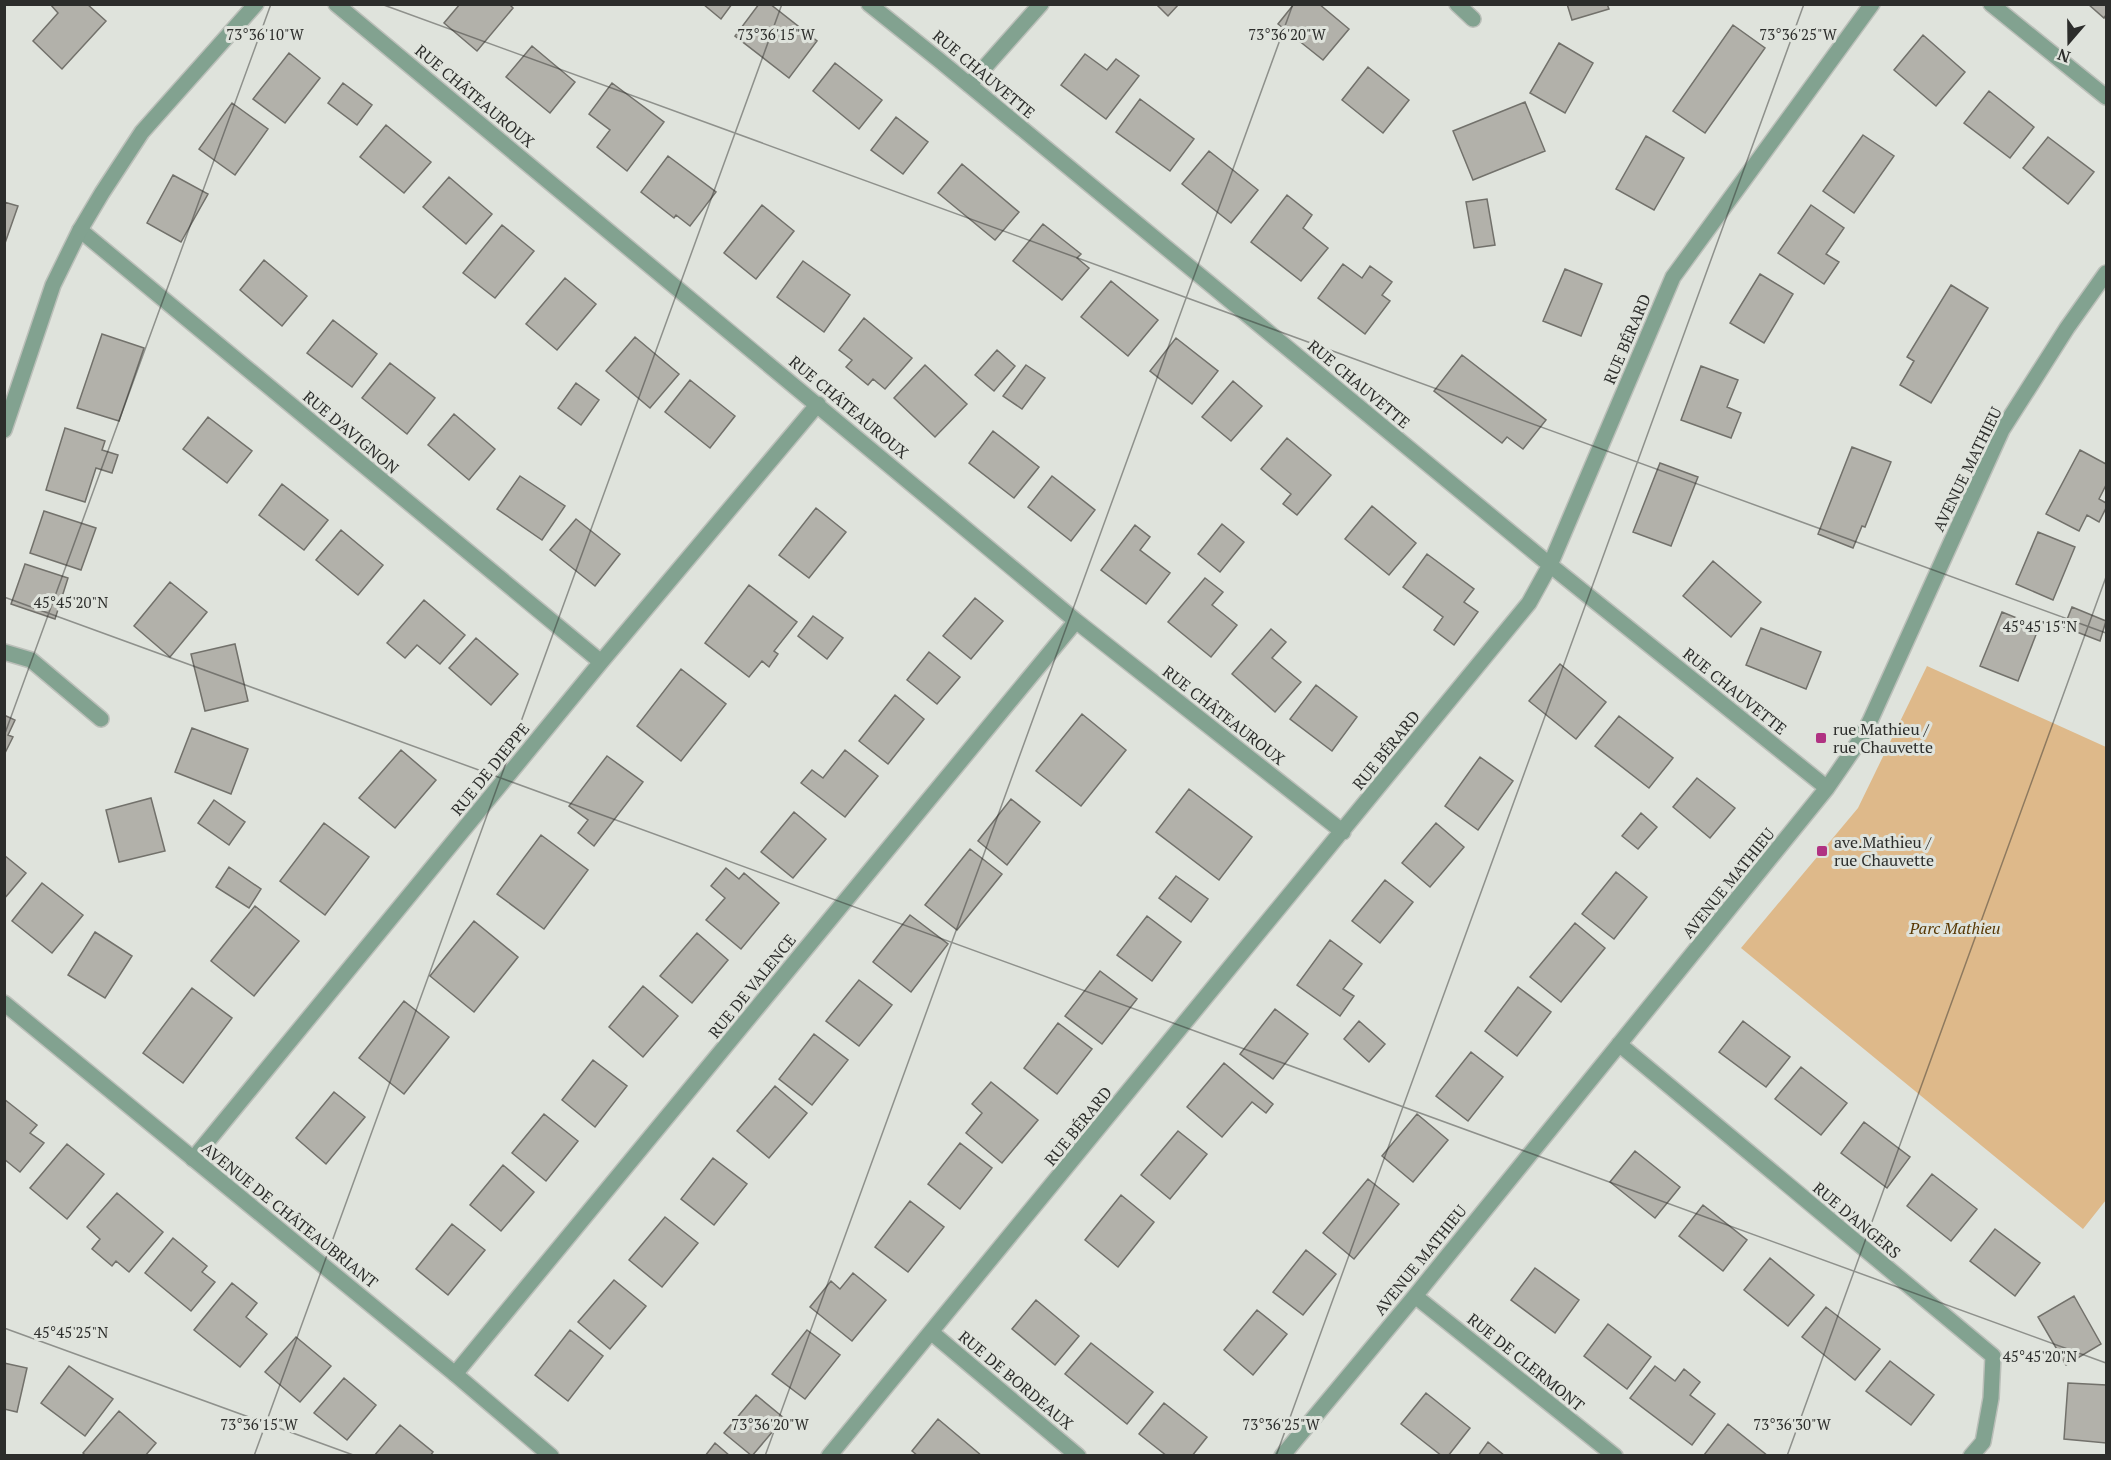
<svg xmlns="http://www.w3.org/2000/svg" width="2111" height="1460" font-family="'PT Serif',serif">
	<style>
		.green { fill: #deb98a }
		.building { fill: #b2b1aa; stroke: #72716b; stroke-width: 1.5 }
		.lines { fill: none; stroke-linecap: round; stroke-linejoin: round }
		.minor-casing { stroke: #bbbfb9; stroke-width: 18 }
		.tertiary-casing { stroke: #bbbfb9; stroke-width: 18 }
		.minor { stroke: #82a290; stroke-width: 15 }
		.tertiary { stroke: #82a290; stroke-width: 15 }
		.ticks { fill: none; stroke: #2c2d2b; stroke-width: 1.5; stroke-opacity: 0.45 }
		.poi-dot { fill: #b03282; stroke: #dfe3dc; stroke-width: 2 }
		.labels { text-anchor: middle; stroke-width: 6; stroke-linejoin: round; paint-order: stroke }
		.street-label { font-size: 16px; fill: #2c2d2b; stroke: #dfe3dc }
		.poi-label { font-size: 16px; fill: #2c2d2b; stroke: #dfe3dc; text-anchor: start }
		.park-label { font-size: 16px; font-style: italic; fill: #573702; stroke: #dfe3dc }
		.ticks-label { font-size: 15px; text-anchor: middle; fill: #2c2d2b; stroke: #dfe3dc; stroke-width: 6; stroke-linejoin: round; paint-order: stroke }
	</style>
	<rect width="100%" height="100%" fill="#dfe3dc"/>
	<path class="green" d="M 1927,666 L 2106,747 L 2106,1200 L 2083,1229 L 1741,948 L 1858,808 Z"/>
	<path class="building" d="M 50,4 L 87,4 L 106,21 L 62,69 L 33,41 L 58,13 Z
		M 460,4 L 509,4 L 513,8 L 477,51 L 444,23 Z
		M 703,4 L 732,4 L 721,19 Z
		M 759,4 L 770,4 L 817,41 L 789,78 L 735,36 Z
		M 1156,4 L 1179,4 L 1168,16 Z
		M 1294,4 L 1319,4 L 1349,29 L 1323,60 L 1278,24 Z
		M 1567,4 L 1607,4 L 1609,9 L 1572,20 Z
		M 2088,4 L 2106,4 L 2106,15 L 2104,18 Z
		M 1733,25 L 1765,48 L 1705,133 L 1673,111 Z
		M 1923,35 L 1965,72 L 1936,106 L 1894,70 Z
		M 1559,43 L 1593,63 L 1565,113 L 1530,93 Z
		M 532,46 L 575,82 L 550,113 L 506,77 Z
		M 289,53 L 320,78 L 285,123 L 253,99 Z
		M 1085,54 L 1107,70 L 1116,59 L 1139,76 L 1106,119 L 1061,85 Z
		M 835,63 L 882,100 L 859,129 L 813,91 Z
		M 1368,67 L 1409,100 L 1383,133 L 1342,100 Z
		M 343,83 L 372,105 L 357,125 L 328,103 Z
		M 612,83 L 664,122 L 627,171 L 597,147 L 610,130 L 589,114 Z
		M 1989,91 L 2034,127 L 2010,158 L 1964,123 Z
		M 1140,99 L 1194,139 L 1170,171 L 1116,132 Z
		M 1525,102 L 1545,151 L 1473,180 L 1453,131 Z
		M 232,103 L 268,129 L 235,175 L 199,149 Z
		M 896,117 L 928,142 L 903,174 L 871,150 Z
		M 386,125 L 431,162 L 404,193 L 360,157 Z
		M 1863,135 L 1894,156 L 1854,213 L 1823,191 Z
		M 1646,136 L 1684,158 L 1654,210 L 1616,189 Z
		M 2048,137 L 2094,172 L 2068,204 L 2023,168 Z
		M 1209,151 L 1258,190 L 1231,223 L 1182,184 Z
		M 668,156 L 716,192 L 690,226 L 676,215 L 674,218 L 641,192 Z
		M 962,164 L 1019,212 L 995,240 L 938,193 Z
		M 173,175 L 208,194 L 181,242 L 147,223 Z
		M 449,177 L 492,214 L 466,244 L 423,207 Z
		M 1287,195 L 1312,215 L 1303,228 L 1328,248 L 1301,281 L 1251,242 Z
		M 1487,199 L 1495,245 L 1474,248 L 1466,202 Z
		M 4,202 L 18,206 L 4,246 Z
		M 762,205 L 794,231 L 756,279 L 724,253 Z
		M 1811,205 L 1844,228 L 1826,254 L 1839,262 L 1824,284 L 1778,253 Z
		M 1043,224 L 1081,254 L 1077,258 L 1089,268 L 1062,300 L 1013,261 Z
		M 502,225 L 534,251 L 495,298 L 463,273 Z
		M 264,260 L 307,296 L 282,326 L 240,290 Z
		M 803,261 L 850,295 L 824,332 L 777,297 Z
		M 1343,264 L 1362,278 L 1370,266 L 1392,282 L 1382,295 L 1390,301 L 1365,334 L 1318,298 Z
		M 1565,269 L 1602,284 L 1581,336 L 1543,321 Z
		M 1760,274 L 1793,294 L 1764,343 L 1730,323 Z
		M 565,278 L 596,304 L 557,350 L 526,324 Z
		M 1111,281 L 1158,320 L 1128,356 L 1081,317 Z
		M 1951,285 L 1988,308 L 1931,403 L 1900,385 L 1914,361 L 1907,357 Z
		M 864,318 L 912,358 L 885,389 L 873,379 L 868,385 L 846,367 L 852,360 L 839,350 Z
		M 333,320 L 377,354 L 352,387 L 307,353 Z
		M 102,334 L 144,348 L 119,421 L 77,408 Z
		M 635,337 L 679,374 L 650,408 L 606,371 Z
		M 1176,338 L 1218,371 L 1192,404 L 1150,371 Z
		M 997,350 L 1015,366 L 994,391 L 975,375 Z
		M 1462,355 L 1546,420 L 1523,449 L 1507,437 L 1502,443 L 1434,391 Z
		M 390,363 L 435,398 L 407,434 L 362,398 Z
		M 925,365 L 967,404 L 935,437 L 894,398 Z
		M 1026,365 L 1045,378 L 1022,409 L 1003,396 Z
		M 1701,366 L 1738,380 L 1727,407 L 1741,413 L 1731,438 L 1681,420 Z
		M 690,380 L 735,416 L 710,448 L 665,412 Z
		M 1233,381 L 1262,406 L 1231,441 L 1202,417 Z
		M 576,383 L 599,400 L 581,425 L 558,408 Z
		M 454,414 L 495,449 L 469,480 L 428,445 Z
		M 208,417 L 252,451 L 227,483 L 183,449 Z
		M 65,428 L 105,441 L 102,450 L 118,455 L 112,473 L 96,468 L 85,502 L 46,490 Z
		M 993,431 L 1039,467 L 1014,498 L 969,463 Z
		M 1287,438 L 1331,475 L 1297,515 L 1283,504 L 1291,494 L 1261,469 Z
		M 1852,447 L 1891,462 L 1865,527 L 1862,526 L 1853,548 L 1818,534 Z
		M 2080,450 L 2106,464 L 2106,485 L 2099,499 L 2106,503 L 2106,508 L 2099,522 L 2087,515 L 2079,531 L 2046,514 Z
		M 1660,463 L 1698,477 L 1671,546 L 1633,532 Z
		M 520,476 L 565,506 L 542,540 L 497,509 Z
		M 1052,476 L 1095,510 L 1071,541 L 1028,507 Z
		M 282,484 L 328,520 L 304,550 L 259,515 Z
		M 1372,506 L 1416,543 L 1389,575 L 1345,539 Z
		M 816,508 L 846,532 L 809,578 L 779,555 Z
		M 44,511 L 96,528 L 81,570 L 30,553 Z
		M 576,519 L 620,554 L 595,586 L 550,550 Z
		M 1222,524 L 1244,542 L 1220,572 L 1198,554 Z
		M 1135,525 L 1150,537 L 1140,550 L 1170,573 L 1146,604 L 1101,570 Z
		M 341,530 L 383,565 L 358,595 L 316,560 Z
		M 2038,532 L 2075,547 L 2053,600 L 2016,584 Z
		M 1427,554 L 1474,589 L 1464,602 L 1478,612 L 1454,645 L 1434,630 L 1443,617 L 1403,587 Z
		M 1713,561 L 1761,602 L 1731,637 L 1683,596 Z
		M 25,564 L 68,578 L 55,619 L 11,604 Z
		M 1205,578 L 1223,592 L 1212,605 L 1237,625 L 1211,657 L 1168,622 Z
		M 170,582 L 207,612 L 170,657 L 134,626 Z
		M 749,585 L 797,622 L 774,651 L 778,654 L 769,667 L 762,661 L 749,677 L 705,643 Z
		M 975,598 L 1003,621 L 971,659 L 943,636 Z
		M 424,600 L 465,635 L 440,664 L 417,645 L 405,658 L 387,643 Z
		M 2072,607 L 2106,621 L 2100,641 L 2064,627 Z
		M 2002,612 L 2039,627 L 2018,681 L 1980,666 Z
		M 813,616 L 843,638 L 827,659 L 798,636 Z
		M 1761,628 L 1821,652 L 1806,689 L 1746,665 Z
		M 1271,629 L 1286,642 L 1272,658 L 1301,682 L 1275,712 L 1232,674 Z
		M 476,638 L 518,674 L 491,705 L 449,668 Z
		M 235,644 L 248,701 L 205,711 L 191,654 Z
		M 929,652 L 960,677 L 937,704 L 907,680 Z
		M 1560,664 L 1606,702 L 1576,739 L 1529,701 Z
		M 681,669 L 726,704 L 681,761 L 637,726 Z
		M 1316,685 L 1357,717 L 1332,751 L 1290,719 Z
		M 895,695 L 924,719 L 888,764 L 859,741 Z
		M 1082,714 L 1126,750 L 1081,806 L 1036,771 Z
		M 4,715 L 15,720 L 8,735 L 13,737 L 4,755 Z
		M 1619,716 L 1673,758 L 1649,788 L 1595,746 Z
		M 192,728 L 248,749 L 231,794 L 175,772 Z
		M 401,750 L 436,780 L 395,828 L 359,798 Z
		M 845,750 L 878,776 L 845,817 L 801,783 L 812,770 L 823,778 Z
		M 607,756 L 643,782 L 594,846 L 578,833 L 588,820 L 569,806 Z
		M 1480,757 L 1513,781 L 1478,830 L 1445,806 Z
		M 1697,778 L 1735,808 L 1710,838 L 1673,807 Z
		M 1189,789 L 1252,837 L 1219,880 L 1156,832 Z
		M 151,798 L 165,851 L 119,862 L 106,810 Z
		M 1011,799 L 1040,822 L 1007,865 L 978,841 Z
		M 214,800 L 245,822 L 229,845 L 198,823 Z
		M 794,812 L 826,839 L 793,878 L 761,852 Z
		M 1641,813 L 1657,827 L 1638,849 L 1622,836 Z
		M 324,823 L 369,857 L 325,915 L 280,881 Z
		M 1436,823 L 1464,847 L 1430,887 L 1402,863 Z
		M 541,835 L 588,870 L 544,929 L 497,894 Z
		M 970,849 L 1002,874 L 957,930 L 925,905 Z
		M 4,855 L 26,873 L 4,899 Z
		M 229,867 L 261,889 L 249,908 L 216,887 Z
		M 726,868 L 739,879 L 744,873 L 779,903 L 741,949 L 706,920 L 725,898 L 711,886 Z
		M 1616,872 L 1647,897 L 1614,939 L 1582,914 Z
		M 1176,876 L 1208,899 L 1191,922 L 1159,898 Z
		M 1385,880 L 1413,902 L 1380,943 L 1352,921 Z
		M 42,883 L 83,915 L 52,953 L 12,921 Z
		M 255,906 L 299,941 L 254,996 L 211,961 Z
		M 910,915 L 948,944 L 911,992 L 873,962 Z
		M 1147,916 L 1181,942 L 1152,981 L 1117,955 Z
		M 474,921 L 518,957 L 474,1012 L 430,976 Z
		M 1575,923 L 1605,948 L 1561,1002 L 1530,977 Z
		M 95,932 L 132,956 L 105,998 L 68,975 Z
		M 697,933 L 728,960 L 692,1003 L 660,976 Z
		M 1330,940 L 1362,964 L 1343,989 L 1354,996 L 1340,1016 L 1297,985 Z
		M 1100,971 L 1137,999 L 1102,1044 L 1065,1016 Z
		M 859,980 L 892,1005 L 859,1046 L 826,1021 Z
		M 643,986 L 678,1016 L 643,1057 L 609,1027 Z
		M 1518,987 L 1551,1012 L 1517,1056 L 1485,1031 Z
		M 192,988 L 232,1018 L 183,1083 L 143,1053 Z
		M 404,1001 L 449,1037 L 404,1094 L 359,1058 Z
		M 1275,1009 L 1308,1034 L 1273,1079 L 1240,1054 Z
		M 1359,1021 L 1385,1044 L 1369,1062 L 1344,1039 Z
		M 1743,1021 L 1790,1057 L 1766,1087 L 1719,1052 Z
		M 1058,1023 L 1092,1049 L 1057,1094 L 1024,1068 Z
		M 814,1034 L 848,1060 L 812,1105 L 779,1079 Z
		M 1471,1052 L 1503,1077 L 1468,1121 L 1436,1096 Z
		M 593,1060 L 627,1086 L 595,1127 L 562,1100 Z
		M 1224,1063 L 1273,1104 L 1266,1113 L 1252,1102 L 1222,1137 L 1187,1107 Z
		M 1801,1067 L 1847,1103 L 1821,1135 L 1775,1099 Z
		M 991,1082 L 1038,1120 L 1002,1163 L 966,1133 L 982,1113 L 972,1104 Z
		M 775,1086 L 807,1113 L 769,1158 L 737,1131 Z
		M 334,1092 L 365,1117 L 326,1164 L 296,1138 Z
		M 4,1099 L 37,1125 L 30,1133 L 44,1143 L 20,1172 L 4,1159 Z
		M 544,1114 L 578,1141 L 546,1181 L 512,1153 Z
		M 1417,1114 L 1448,1140 L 1413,1182 L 1382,1156 Z
		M 1864,1122 L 1910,1157 L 1887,1188 L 1841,1153 Z
		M 1178,1131 L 1207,1154 L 1170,1199 L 1141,1175 Z
		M 960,1143 L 992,1168 L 960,1209 L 928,1184 Z
		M 67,1144 L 104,1174 L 67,1219 L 30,1188 Z
		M 1635,1151 L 1680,1187 L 1655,1218 L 1610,1182 Z
		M 713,1158 L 747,1184 L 714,1225 L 681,1199 Z
		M 503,1165 L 534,1192 L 501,1231 L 470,1205 Z
		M 1932,1174 L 1977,1209 L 1951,1241 L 1907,1206 Z
		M 1368,1179 L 1399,1204 L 1354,1259 L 1323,1233 Z
		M 117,1193 L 163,1232 L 129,1272 L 116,1261 L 112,1266 L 92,1249 L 100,1239 L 87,1227 Z
		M 1121,1195 L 1154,1222 L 1118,1267 L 1085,1240 Z
		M 910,1201 L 944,1227 L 908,1272 L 875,1247 Z
		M 1703,1205 L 1747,1240 L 1723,1271 L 1679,1236 Z
		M 665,1217 L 698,1243 L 662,1287 L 629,1260 Z
		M 452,1224 L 485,1250 L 448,1295 L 416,1269 Z
		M 1995,1229 L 2040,1263 L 2015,1296 L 1970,1261 Z
		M 173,1238 L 207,1266 L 202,1272 L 215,1282 L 191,1311 L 145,1273 Z
		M 1306,1250 L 1336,1274 L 1303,1315 L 1273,1292 Z
		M 1770,1258 L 1814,1295 L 1788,1326 L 1744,1290 Z
		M 1535,1268 L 1579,1300 L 1555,1333 L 1511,1300 Z
		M 853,1273 L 886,1300 L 852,1341 L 810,1307 L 831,1281 L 840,1289 Z
		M 614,1280 L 646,1306 L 610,1349 L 578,1322 Z
		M 232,1283 L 257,1303 L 246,1317 L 267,1334 L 240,1367 L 194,1330 Z
		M 2074,1296 L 2101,1344 L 2066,1365 L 2038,1317 Z
		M 1036,1300 L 1079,1336 L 1055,1365 L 1012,1329 Z
		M 1826,1307 L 1880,1349 L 1855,1380 L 1802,1337 Z
		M 1257,1310 L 1287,1334 L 1253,1375 L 1224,1350 Z
		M 1608,1324 L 1651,1357 L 1627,1389 L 1584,1356 Z
		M 570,1330 L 603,1356 L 568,1401 L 535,1375 Z
		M 807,1330 L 840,1355 L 805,1399 L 772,1374 Z
		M 296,1337 L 331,1366 L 300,1402 L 265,1372 Z
		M 1091,1343 L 1153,1392 L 1127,1424 L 1065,1374 Z
		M 1890,1361 L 1934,1395 L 1911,1425 L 1866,1391 Z
		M 4,1363 L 27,1368 L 17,1412 L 4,1409 Z
		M 69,1366 L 113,1399 L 85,1436 L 41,1403 Z
		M 1655,1366 L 1675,1381 L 1684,1369 L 1700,1382 L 1690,1395 L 1715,1414 L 1692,1445 L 1630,1398 Z
		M 344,1378 L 376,1405 L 347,1440 L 314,1413 Z
		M 2068,1383 L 2106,1385 L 2106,1443 L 2064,1439 Z
		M 1426,1393 L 1470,1428 L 1448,1456 L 1442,1456 L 1401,1424 Z
		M 756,1395 L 784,1418 L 752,1456 L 724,1433 Z
		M 1164,1403 L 1207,1437 L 1192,1456 L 1167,1456 L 1139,1434 Z
		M 119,1411 L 156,1443 L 145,1456 L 86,1456 L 83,1453 Z
		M 938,1419 L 982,1456 L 918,1456 L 912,1451 Z
		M 1728,1424 L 1768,1456 L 1704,1455 Z
		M 400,1425 L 433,1452 L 430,1456 L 374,1456 Z
		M 1488,1442 L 1505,1456 L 1478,1456 Z
		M 715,1443 L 730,1456 L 705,1456 Z"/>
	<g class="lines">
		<g class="minor-casing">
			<path id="minor" d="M 336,4 L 1076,621 L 1343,832
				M 869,4 L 939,60 L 1550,565 L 1827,788
				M 1457,4 L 1473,19
				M 1991,4 L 2106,97
				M 969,85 L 1041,4
				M 80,230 L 601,662
				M 4,652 L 31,660 L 101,719
				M 1619,1044 L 1993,1356 L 1991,1398 L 1983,1442 L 1971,1456
				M 193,1159 L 601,662 L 818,404
				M 1415,1296 L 1615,1456
				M 931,1332 L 1078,1456
				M 455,1374 L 1076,621
				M 829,1456 L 1529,603 L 1550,565 L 1673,277 L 1872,4
				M 1282,1456 L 1415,1296 L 1827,788 L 1860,740 L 1870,721 L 2002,430 L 2067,328 L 2106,273"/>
		</g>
		<g class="tertiary-casing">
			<path id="tertiary" d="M 4,430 L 53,285 L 80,230 L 102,193 L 142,132 L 256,4
				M 4,1003 L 455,1374 L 551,1456"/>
		</g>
		<use href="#minor" class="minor"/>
		<use href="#tertiary" class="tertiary"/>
	</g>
	<path class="ticks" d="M 381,4 L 2106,633M 4,597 L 2106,1363M 4,736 L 271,4M 4,1328 L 356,1456M 254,1456 L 782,4M 765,1456 L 1293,4M 1276,1456 L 1804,4M 1787,1456 L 2106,577"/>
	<g class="poi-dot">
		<rect x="1815" y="732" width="12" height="12" rx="3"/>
		<rect x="1816" y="845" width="12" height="12" rx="3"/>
	</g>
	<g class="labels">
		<g class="street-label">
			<text transform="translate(984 74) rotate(40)" y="6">RUE CHAUVETTE</text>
			<text transform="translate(475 96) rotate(40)" y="6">RUE CHÂTEAUROUX</text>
			<text transform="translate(1627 339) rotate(-67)" y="6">RUE BÉRARD</text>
			<text transform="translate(1359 384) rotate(40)" y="6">RUE CHAUVETTE</text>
			<text transform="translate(849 407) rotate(40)" y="6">RUE CHÂTEAUROUX</text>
			<text transform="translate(351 432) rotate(40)" y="6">RUE D'AVIGNON</text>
			<text transform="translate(1967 469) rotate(-64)" y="6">AVENUE MATHIEU</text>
			<text transform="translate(1735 691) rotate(39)" y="6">RUE CHAUVETTE</text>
			<text transform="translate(1224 715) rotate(38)" y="6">RUE CHÂTEAUROUX</text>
			<text transform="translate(1386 750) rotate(-51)" y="6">RUE BÉRARD</text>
			<text transform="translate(490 769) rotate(-51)" y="6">RUE DE DIEPPE</text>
			<text transform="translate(1728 883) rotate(-51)" y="6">AVENUE MATHIEU</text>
			<text transform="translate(752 986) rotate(-51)" y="6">RUE DE VALENCE</text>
			<text transform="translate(1078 1126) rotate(-51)" y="6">RUE BÉRARD</text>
			<text transform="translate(290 1215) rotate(39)" y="6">AVENUE DE CHÂTEAUBRIANT</text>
			<text transform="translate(1857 1220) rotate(40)" y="6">RUE D'ANGERS</text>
			<text transform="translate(1420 1260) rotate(-51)" y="6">AVENUE MATHIEU</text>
			<text transform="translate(1526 1362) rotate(39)" y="6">RUE DE CLERMONT</text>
			<text transform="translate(1016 1380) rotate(40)" y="6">RUE DE BORDEAUX</text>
		</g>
		<g class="poi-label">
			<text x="1833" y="735">rue Mathieu /<tspan x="1833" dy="18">rue Chauvette</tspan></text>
			<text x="1834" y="848">ave.Mathieu /<tspan x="1834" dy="18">rue Chauvette</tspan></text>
		</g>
		<g class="park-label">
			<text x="1955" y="934">Parc Mathieu</text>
		</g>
	</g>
	<g class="ticks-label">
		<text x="265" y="40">73°36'10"W</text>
		<text x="776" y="40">73°36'15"W</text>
		<text x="1287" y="40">73°36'20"W</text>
		<text x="1798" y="40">73°36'25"W</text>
		<text x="71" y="608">45°45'20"N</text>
		<text x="2040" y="632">45°45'15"N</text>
		<text x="71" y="1338">45°45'25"N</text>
		<text x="2040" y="1362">45°45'20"N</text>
		<text x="259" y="1430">73°36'15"W</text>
		<text x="770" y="1430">73°36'20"W</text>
		<text x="1281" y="1430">73°36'25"W</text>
		<text x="1792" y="1430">73°36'30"W</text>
	</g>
	<rect width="2111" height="1460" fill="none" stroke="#2c2d2b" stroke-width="12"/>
	<g transform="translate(2069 42) rotate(200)" stroke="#dfe3dc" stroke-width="4.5" paint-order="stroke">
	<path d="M0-4.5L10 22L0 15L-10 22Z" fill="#2c2d2b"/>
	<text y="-9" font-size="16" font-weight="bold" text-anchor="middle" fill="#2c2d2b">N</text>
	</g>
</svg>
